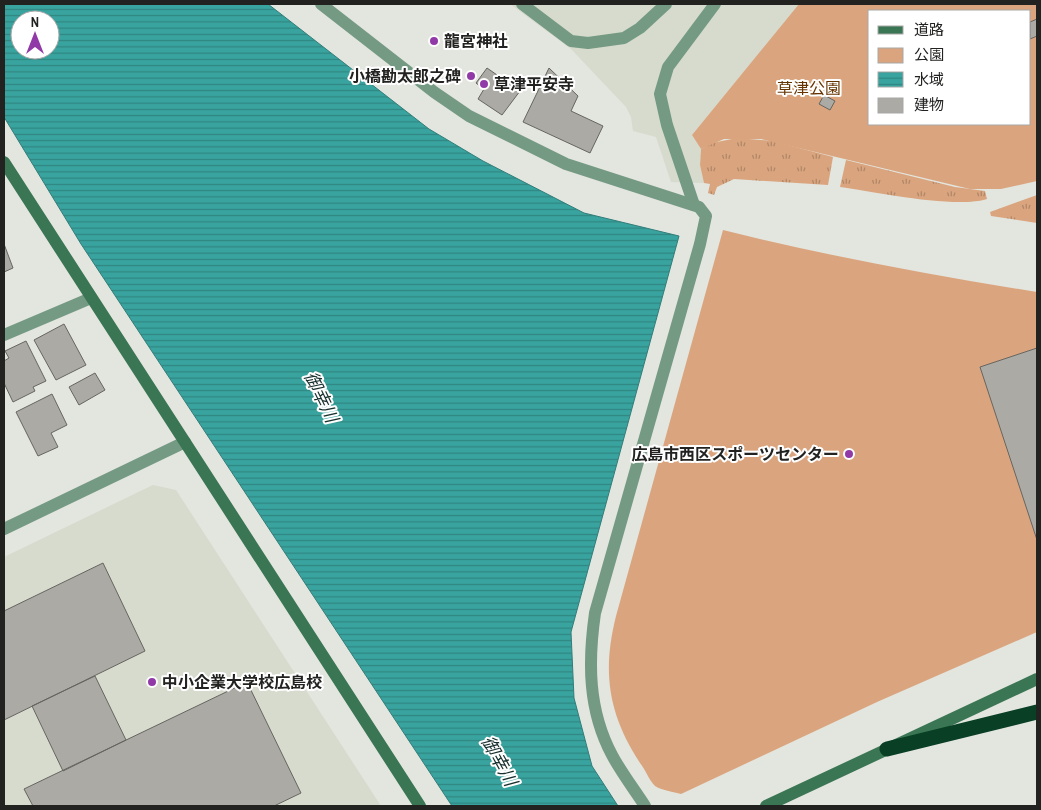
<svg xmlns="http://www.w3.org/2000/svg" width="1041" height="810" font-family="'Archivo Narrow','Noto Sans JP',sans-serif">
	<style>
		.built { fill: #d6dbce }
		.grass { fill: url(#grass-tufts) }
		.park { fill: #daa57e; fill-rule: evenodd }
		.water { fill: url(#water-rules); stroke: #327d79; fill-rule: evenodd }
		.building { fill: #acaaa5; stroke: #666560 }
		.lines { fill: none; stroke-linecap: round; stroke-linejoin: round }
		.lane { stroke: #759a83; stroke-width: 12 }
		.street { stroke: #759a83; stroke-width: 12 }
		.secondary { stroke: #3b7654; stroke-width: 12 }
		.highway { stroke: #083f25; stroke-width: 15 }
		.poi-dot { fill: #913aa7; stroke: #fff; stroke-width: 2 }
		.labels { text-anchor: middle; stroke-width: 4; stroke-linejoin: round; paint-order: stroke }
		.poi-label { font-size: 16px; font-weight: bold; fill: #222321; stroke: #fff; text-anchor: start }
		.park-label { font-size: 16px; fill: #653401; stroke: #fff }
		.water-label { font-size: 18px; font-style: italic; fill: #172f2d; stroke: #fff }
	</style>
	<defs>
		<pattern id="grass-tufts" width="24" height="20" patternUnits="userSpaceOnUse" patternTransform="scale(1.25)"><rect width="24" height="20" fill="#daa57e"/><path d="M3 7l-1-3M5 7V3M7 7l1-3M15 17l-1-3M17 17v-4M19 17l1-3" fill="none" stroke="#b08667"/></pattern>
		<pattern id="water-rules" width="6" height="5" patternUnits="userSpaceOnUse" patternTransform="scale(1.25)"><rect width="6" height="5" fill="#39a49f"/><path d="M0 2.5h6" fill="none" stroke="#308581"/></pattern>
	</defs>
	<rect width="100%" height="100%" fill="#e3e5df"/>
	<path class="built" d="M 510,4 L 799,4 L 692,135 L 701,149 L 700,165 L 704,183 L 671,182 L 656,137 L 633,131 L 631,117 L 626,107 L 571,49 Z
		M 153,485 L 176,490 L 381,806 L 4,806 L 4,557 Z"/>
	<path class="grass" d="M 737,138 L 773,141 L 833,157 L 828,185 L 734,179 L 717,187 L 714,195 L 708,193 L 710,184 L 704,183 L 700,165 L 701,149 L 712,143 Z
		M 846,160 L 955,187 L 985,191 L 987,199 C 955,209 876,192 840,187 Z
		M 1037,195 L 1037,223 L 991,216 L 990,212 Z"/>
	<path class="park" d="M 799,4 L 1037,4 L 1037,181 L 1001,189 L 970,189 L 761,139 L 724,139 L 701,149 L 692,135 ZM 870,11 L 1030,11 L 1030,124 L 870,124 Z
		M 723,230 C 827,256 931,275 1037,292 L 1037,632 L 877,702 L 681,794 C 674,792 661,790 655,786 C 649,780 645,769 640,763 C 608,714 602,672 616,616 Z"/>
	<path class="water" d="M 4,4 L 268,4 L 429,129 L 483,161 L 584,213 L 679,236 L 571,632 L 574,698 L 592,766 L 618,806 L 452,806 L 81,244 L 4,117 ZM 20,20 L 50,20 L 50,50 L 20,50 Z"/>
	<path class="building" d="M 1037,19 L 1037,36 L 1030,39 L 1030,22 Z
		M 487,68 L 520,91 L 502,115 L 478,99 L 484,89 L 476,83 Z
		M 549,68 L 578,96 L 571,111 L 603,126 L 590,153 L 523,122 Z
		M 824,95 L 835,101 L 830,110 L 819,104 Z
		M 4,244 L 13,268 L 4,272 Z
		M 64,324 L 86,365 L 56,380 L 34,340 Z
		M 26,341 L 46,381 L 33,387 L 35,391 L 13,402 L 4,383 L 4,361 L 9,358 L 5,351 Z
		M 1037,348 L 1037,540 L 980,367 Z
		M 95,373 L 105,390 L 79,405 L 69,387 Z
		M 52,394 L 67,425 L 51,433 L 58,447 L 38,456 L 16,412 Z
		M 103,563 L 145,651 L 4,720 L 4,611 Z
		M 95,676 L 126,740 L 63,771 L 32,706 Z
		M 247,682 L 301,793 L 274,806 L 33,806 L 24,789 Z"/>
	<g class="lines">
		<path class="lane" d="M 522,4 L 571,41 L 588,43 L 624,38 L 640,28 L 666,4
			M 694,205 L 667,125 L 660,94 L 668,67 L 715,4"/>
		<path class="street" d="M 321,4 L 434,92 L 469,116 L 566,164 L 699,207 L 706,216 L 700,244 L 595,613 C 588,662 588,710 612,755 C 621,772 634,789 645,806
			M 4,335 L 91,298
			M 4,529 L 185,442"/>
		<path class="secondary" d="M 4,162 L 420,806
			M 766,806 L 1037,679"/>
		<path class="highway" d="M 887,749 L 1037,712"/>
	</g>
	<g class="poi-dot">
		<circle cx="434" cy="41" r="5"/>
		<circle cx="471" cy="76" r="5"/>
		<circle cx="484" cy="84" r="5"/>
		<circle cx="849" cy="454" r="5"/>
		<circle cx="152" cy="682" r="5"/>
	</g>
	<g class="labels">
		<g class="poi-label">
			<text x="444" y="47">龍宮神社</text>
			<text x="461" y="82" text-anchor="end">小橋勘太郎之碑</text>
			<text x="494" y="90">草津平安寺</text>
			<text x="839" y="460" text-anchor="end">広島市西区スポーツセンター</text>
			<text x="162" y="688">中小企業大学校広島校</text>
		</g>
		<g class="park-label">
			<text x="809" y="94">草津公園</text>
		</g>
		<g class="water-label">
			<text transform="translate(321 397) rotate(64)" y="6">御幸川</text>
			<text transform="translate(499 761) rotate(61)" y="6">御幸川</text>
		</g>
	</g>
	<rect width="1041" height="810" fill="none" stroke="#222321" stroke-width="10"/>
	<rect x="868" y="10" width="162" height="115" fill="#ffffff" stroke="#a7a7a6"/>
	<rect x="878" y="26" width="25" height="8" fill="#3b7654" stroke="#a7a7a6"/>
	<text x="914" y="35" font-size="15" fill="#222321">道路</text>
	<rect x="878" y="48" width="25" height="15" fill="#daa57e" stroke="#a7a7a6"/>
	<text x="914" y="60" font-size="15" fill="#222321">公園</text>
	<rect x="878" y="72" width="25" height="15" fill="url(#water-rules)" stroke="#a7a7a6"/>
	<text x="914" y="85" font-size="15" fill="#222321">水域</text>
	<rect x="878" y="98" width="25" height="15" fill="#acaaa5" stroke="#a7a7a6"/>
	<text x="914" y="110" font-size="15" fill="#222321">建物</text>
	<g transform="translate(35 35)"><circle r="24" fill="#ffffff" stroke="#a7a7a6"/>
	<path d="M0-4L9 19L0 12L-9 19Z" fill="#913aa7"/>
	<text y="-8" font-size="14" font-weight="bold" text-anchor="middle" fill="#222321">N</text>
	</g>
</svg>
